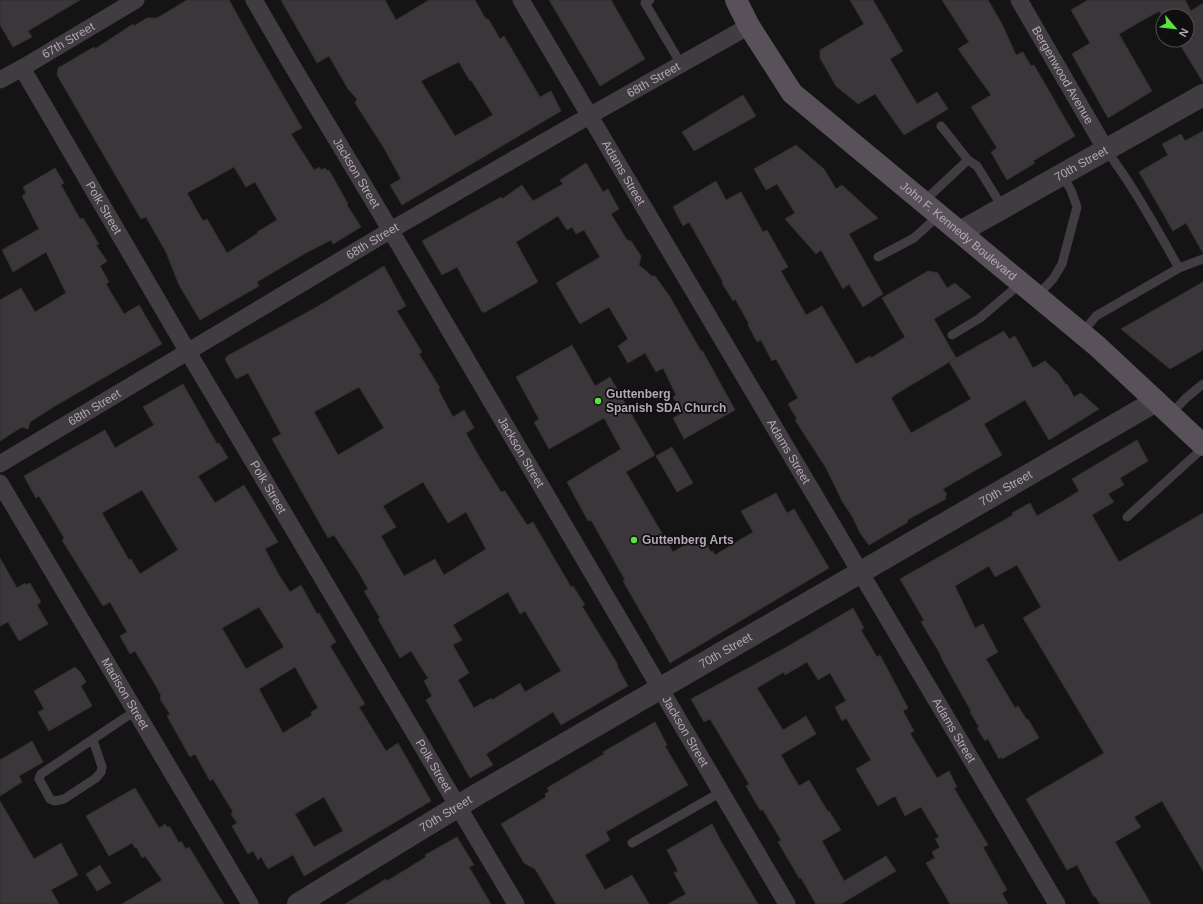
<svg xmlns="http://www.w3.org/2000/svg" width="1203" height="904" font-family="Arial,sans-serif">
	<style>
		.building { fill: #3a363a; stroke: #312e31; fill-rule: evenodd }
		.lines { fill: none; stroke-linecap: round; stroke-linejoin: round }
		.service { stroke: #413c41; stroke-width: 9 }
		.minor { stroke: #413c41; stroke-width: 17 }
		.tertiary { stroke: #413c41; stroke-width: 22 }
		.primary { stroke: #595159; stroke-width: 22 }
		.poi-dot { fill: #58e33e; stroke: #100f10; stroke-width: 1.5 }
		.labels { text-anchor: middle; stroke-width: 3.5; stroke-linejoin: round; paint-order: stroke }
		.street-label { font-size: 12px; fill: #b3a7b5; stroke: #100f10 }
		.poi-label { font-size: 12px; font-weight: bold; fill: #b3a7b5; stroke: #100f10; text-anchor: start }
	</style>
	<rect width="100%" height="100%" fill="#151415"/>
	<path class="building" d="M 0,0 L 80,0 L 28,31 L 32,37 L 13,47 L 0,25 Z
		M 187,0 L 229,0 L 255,47 L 302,128 L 291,134 L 314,170 L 320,167 L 321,170 L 325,168 L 327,171 L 329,170 L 348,204 L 347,205 L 361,227 L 333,244 L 331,240 L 304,254 L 257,282 L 259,286 L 200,320 L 179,285 L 166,252 L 146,217 L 141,219 L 57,75 L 58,68 L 94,47 L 95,49 L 133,24 L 134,26 L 147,18 L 157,18 ZM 234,167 L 246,187 L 255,182 L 277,220 L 257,232 L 258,233 L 227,253 L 207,219 L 203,221 L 187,193 Z
		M 281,0 L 385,0 L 396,20 L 429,0 L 475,0 L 485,18 L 489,20 L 500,39 L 504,36 L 540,97 L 551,91 L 561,111 L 402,205 L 390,185 L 401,179 L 384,148 L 355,103 L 357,99 L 348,89 L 329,56 L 317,63 ZM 459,62 L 470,81 L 471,80 L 493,115 L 455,136 L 421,81 Z
		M 549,0 L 611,0 L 645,59 L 600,86 Z
		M 850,0 L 873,0 L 903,51 L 890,59 L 917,104 L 937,92 L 948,109 L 904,135 L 875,94 L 858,104 L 836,86 L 820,58 L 820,50 L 864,24 Z
		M 942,0 L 988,0 L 1002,24 L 1016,55 L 1023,52 L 1031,66 L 1034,65 L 1075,136 L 1033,161 L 1035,163 L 1007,180 L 991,152 L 997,148 L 971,107 L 991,95 L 958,49 L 969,42 Z
		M 1088,0 L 1185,0 L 1191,11 L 1203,3 L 1203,82 L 1177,40 L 1187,40 L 1187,16 L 1163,17 L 1159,11 L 1119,34 L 1152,91 L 1108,118 L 1072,54 L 1090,43 L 1071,10 Z
		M 743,95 L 756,116 L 694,151 L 682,132 Z
		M 1203,131 L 1203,253 L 1186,223 L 1173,231 L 1139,172 L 1168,155 L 1162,144 L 1181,134 L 1185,141 Z
		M 796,145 L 824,169 L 836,189 L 842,185 L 878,218 L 849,234 L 883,294 L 863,307 L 849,284 L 843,289 L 821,250 L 816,254 L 785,219 L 795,213 L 777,184 L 766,190 L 754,169 Z
		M 586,163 L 603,192 L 608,189 L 619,209 L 611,214 L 627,240 L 631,241 L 641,256 L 639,265 L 652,276 L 655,276 L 670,297 L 690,332 L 701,351 L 702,350 L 735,410 L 684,439 L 673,418 L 682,413 L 673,397 L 676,395 L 663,368 L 656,372 L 645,353 L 628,363 L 618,346 L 628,339 L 609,307 L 580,324 L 556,283 L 600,257 L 584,230 L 576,234 L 572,227 L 567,230 L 558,216 L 516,242 L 538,282 L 485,312 L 482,312 L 457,267 L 442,275 L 422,241 L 501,197 L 502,199 L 522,185 L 533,201 L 563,184 L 560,180 Z
		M 55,168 L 64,183 L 61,185 L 80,219 L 83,218 L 99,244 L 96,245 L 107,261 L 100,266 L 109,282 L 106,284 L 124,314 L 139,305 L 162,344 L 55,406 L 30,422 L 28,429 L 22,427 L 0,441 L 0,300 L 21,288 L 35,312 L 66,293 L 46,252 L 13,272 L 2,250 L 39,229 L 22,196 L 26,193 L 23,187 Z
		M 716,181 L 726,200 L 741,192 L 763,232 L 767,230 L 788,267 L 781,271 L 806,315 L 822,306 L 856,364 L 870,356 L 871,358 L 905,337 L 882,298 L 928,271 L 938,273 L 947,288 L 955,283 L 971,297 L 934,319 L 956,358 L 893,396 L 893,397 L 891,398 L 911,433 L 971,399 L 949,362 L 1004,331 L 1009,339 L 1015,336 L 1033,368 L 1045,361 L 1058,373 L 1066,385 L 1067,384 L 1074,397 L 1081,393 L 1099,409 L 1049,440 L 1025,400 L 984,424 L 1002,455 L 943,489 L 947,495 L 945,496 L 946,499 L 907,520 L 908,522 L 869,545 L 860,533 L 853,518 L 842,501 L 833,482 L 826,468 L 795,420 L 797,419 L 788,404 L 798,398 L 776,359 L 772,361 L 761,340 L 757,342 L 748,325 L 749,324 L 735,299 L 733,301 L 722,283 L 723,282 L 689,222 L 683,226 L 673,207 Z
		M 384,266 L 406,306 L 397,311 L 422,352 L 419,354 L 440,388 L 438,389 L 453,417 L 464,410 L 474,428 L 466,433 L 477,453 L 501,492 L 505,491 L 527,525 L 533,522 L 571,587 L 573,586 L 585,605 L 582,606 L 618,665 L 617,666 L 628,686 L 561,725 L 553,712 L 486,754 L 493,765 L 470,778 L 426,700 L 432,696 L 424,681 L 428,678 L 411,651 L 400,658 L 378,619 L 380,618 L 364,591 L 368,589 L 359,573 L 334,535 L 328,538 L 272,439 L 281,434 L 248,373 L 236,379 L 225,359 L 227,357 L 227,356 L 315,308 ZM 359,387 L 384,428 L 338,455 L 314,412 ZM 423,482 L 448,523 L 466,512 L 486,549 L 444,575 L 435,559 L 404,576 L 381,536 L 396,527 L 383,506 ZM 508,592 L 520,614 L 525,611 L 561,671 L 525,692 L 520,683 L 492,700 L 491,698 L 474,708 L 458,680 L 469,673 L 453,645 L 462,640 L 453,625 Z
		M 1203,282 L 1203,350 L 1170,369 L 1121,329 Z
		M 572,345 L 595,386 L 610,377 L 655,455 L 626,472 L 673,552 L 701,535 L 711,552 L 713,551 L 715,555 L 753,532 L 741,511 L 776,493 L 787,513 L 794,509 L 829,568 L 670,663 L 623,581 L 625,580 L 591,520 L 588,521 L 567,482 L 621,449 L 604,418 L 549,449 L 534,422 L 539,419 L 516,377 Z
		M 183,384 L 217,444 L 219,443 L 228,458 L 198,476 L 215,503 L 244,485 L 278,542 L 265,549 L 279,575 L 290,592 L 301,585 L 317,614 L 319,613 L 336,642 L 330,646 L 365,704 L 359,707 L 386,751 L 398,743 L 431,801 L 304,876 L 293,855 L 268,869 L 261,857 L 258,860 L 253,851 L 248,854 L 232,826 L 237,823 L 231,814 L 233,812 L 213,779 L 210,781 L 195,754 L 190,757 L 167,716 L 170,714 L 160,699 L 161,696 L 156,686 L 135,651 L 130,654 L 120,636 L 127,632 L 110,602 L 103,606 L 62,540 L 64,538 L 51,516 L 39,496 L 36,498 L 24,476 L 105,430 L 115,448 L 154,425 L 143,407 ZM 142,490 L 178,550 L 140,574 L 131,559 L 129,560 L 102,513 ZM 259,607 L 284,647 L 246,669 L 222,628 ZM 295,667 L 318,708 L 311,712 L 312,715 L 283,733 L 259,689 ZM 324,797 L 343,831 L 314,847 L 295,814 Z
		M 1137,440 L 1148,461 L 1120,478 L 1124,485 L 1108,494 L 1114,502 L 1092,515 L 1119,562 L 1203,513 L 1203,871 L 1162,801 L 1134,817 L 1141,827 L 1115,842 L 1151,904 L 1100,904 L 1095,896 L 1094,897 L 1077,865 L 1067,870 L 1026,799 L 1104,753 L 1023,618 L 1041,607 L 1017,565 L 995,577 L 989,566 L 955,586 L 975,628 L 983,624 L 998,652 L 986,659 L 1015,708 L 1018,706 L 1027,720 L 1028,719 L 1039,738 L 1002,759 L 1001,757 L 999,759 L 988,739 L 985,741 L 977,728 L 979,727 L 970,712 L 971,711 L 943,661 L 939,652 L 921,622 L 924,620 L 900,579 L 1013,515 L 1012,513 L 1030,503 L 1037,516 L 1066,499 L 1079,491 L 1072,479 Z
		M 672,447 L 693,483 L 677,492 L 656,456 Z
		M 0,558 L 17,588 L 25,583 L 26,585 L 30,583 L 41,602 L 37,605 L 48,624 L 19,641 L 8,622 L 0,626 Z
		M 853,608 L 864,628 L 861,630 L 877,657 L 880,655 L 908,708 L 903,711 L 914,731 L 910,733 L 937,778 L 949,771 L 957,787 L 954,788 L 988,845 L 983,847 L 1007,890 L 1002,893 L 1008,904 L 950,904 L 926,863 L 935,858 L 932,852 L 940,847 L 935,839 L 939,837 L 921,807 L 905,816 L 895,796 L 878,806 L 856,769 L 871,760 L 846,718 L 842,721 L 835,707 L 846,701 L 830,673 L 818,680 L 807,662 L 785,675 L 784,672 L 757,688 L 783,730 L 806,716 L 816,734 L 781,755 L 799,786 L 809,780 L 828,812 L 829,811 L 841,830 L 822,841 L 844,881 L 886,856 L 896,871 L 841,904 L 816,904 L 801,878 L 799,878 L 778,842 L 781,840 L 763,810 L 760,810 L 746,786 L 749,784 L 710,719 L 704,722 L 691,699 L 785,648 Z
		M 75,667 L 81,673 L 86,682 L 81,686 L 92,706 L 49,731 L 38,712 L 44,709 L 34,691 Z
		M 655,722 L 667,745 L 665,746 L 688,785 L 606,832 L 610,840 L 585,855 L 605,890 L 632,875 L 649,904 L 556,904 L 535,869 L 524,863 L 501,824 L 546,797 L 545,794 L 549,791 L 547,788 L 604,754 L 603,752 Z
		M 32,741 L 43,762 L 19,776 L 22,782 L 0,796 L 0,760 Z
		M 135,788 L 159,828 L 165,824 L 167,827 L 170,827 L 179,843 L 181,841 L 186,849 L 189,847 L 224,904 L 122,904 L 162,880 L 145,856 L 142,858 L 137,848 L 135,848 L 132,843 L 109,856 L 86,816 Z
		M 0,801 L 34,859 L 61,843 L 78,875 L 51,890 L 59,904 L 0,904 Z
		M 712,824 L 722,843 L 758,904 L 668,904 L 686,894 L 674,873 L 678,871 L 667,850 Z
		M 457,837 L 474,865 L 469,867 L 491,904 L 345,904 L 386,879 L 387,881 L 426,857 L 425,855 Z
		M 100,865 L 111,883 L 97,891 L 86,874 Z"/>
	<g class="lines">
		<path class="service" d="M 650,0 L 645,3 L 681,64
			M 1106,150 C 1134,187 1156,228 1179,268
			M 968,160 L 977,166 L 1003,208
			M 923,202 L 968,160 L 941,126
			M 878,257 L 914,238 L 939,215
			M 1037,296 L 1053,279 L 1062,264 L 1077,207 L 1071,190 L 1062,175
			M 1082,333 L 1096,316 L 1179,268 L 1203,259
			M 952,335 L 980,318 L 1021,283
			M 1170,415 L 1186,398 L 1203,384
			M 1127,517 L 1203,448
			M 93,740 L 102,767 L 101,772 L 96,778 L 64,799 L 55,801 L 50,799 L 39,779 L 41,774 L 123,719 L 136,711
			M 632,843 L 721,792"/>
		<g class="minor">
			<path id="s1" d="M 254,0 L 290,62 L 381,214 L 787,904"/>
			<path id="s2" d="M 521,0 L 1057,904"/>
			<path id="s3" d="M 1019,0 L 1106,150"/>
			<path id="s4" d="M 22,68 L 188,352 L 516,904"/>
			<path id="s5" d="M 0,80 L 22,68 L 136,0"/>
			<path id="s6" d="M 0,464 L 391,230 L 589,116 L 749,26"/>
			<path id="s7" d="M 0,483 L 250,904"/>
		</g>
		<g class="tertiary">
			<path id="s8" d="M 960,232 L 1203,95"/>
			<path id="s9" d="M 298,904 L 478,794 L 1156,401"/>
		</g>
		<path class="primary" id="s10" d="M 736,0 L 749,26 L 792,93 L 1097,346 L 1203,445"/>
	</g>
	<g class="poi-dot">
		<circle cx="598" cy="401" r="4"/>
		<circle cx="634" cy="540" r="4"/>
	</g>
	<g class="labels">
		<g class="street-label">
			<text dy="4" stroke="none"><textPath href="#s5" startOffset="79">67th Street</textPath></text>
			<text dy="4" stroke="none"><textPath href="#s3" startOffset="87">Bergenwood Avenue</textPath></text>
			<text dy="4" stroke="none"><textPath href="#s6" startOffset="758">68th Street</textPath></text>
			<text dy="4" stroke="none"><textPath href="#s8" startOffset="139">70th Street</textPath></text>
			<text dy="4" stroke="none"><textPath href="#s1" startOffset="201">Jackson Street</textPath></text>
			<text dy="4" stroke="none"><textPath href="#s2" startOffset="201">Adams Street</textPath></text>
			<text dy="4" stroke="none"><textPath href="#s4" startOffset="162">Polk Street</textPath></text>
			<text dy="4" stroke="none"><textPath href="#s10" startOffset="325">John F. Kennedy Boulevard</textPath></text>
			<text dy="4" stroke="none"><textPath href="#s6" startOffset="434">68th Street</textPath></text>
			<text dy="4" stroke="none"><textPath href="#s6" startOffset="110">68th Street</textPath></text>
			<text dy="4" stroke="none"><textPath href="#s1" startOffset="525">Jackson Street</textPath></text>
			<text dy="4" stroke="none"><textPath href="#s2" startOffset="525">Adams Street</textPath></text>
			<text dy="4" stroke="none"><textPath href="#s4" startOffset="486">Polk Street</textPath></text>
			<text dy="4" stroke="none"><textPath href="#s9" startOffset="821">70th Street</textPath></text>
			<text dy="4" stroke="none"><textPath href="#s9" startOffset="497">70th Street</textPath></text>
			<text dy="4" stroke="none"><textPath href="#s7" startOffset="245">Madison Street</textPath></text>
			<text dy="4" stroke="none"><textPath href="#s1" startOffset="849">Jackson Street</textPath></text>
			<text dy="4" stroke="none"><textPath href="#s2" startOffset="849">Adams Street</textPath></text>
			<text dy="4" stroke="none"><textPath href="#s4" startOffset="810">Polk Street</textPath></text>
			<text dy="4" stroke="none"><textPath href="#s9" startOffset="173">70th Street</textPath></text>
		</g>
		<g class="poi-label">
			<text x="606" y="398">Guttenberg<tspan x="606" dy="14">Spanish SDA Church</tspan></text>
			<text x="642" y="544">Guttenberg Arts</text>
		</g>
	</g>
	<g transform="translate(1175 28) rotate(118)"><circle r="19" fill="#100f10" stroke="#514c52"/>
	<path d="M0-3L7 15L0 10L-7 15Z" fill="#58e33e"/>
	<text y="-6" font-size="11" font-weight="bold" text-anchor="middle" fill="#b3a7b5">N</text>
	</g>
</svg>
